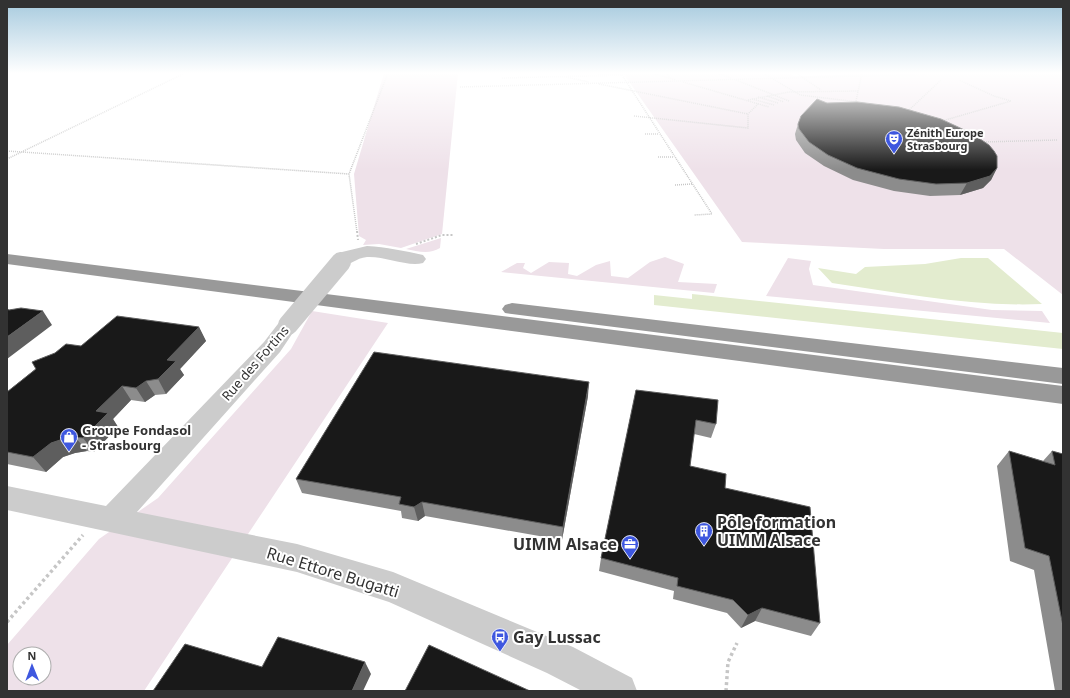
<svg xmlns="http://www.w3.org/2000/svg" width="1070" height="698" font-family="'Noto Sans',sans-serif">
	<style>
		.green { fill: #eee1e9; fill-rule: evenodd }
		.water { fill: #e3eccf }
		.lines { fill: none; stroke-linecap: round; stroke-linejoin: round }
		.path-far2 { stroke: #c6c6c6; stroke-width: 1.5; stroke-dasharray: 1 1; stroke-linecap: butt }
		.path-far1 { stroke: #c6c6c6; stroke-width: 2; stroke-dasharray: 2 2; stroke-linecap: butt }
		.path { stroke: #c6c6c6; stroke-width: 3.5; stroke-dasharray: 3 3; stroke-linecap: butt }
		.minor { fill: #ccc; fill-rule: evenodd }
		.highway { fill: #999; fill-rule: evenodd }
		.minor-bridge { stroke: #ccc; stroke-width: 20 }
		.wall { fill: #8c8c8c }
		.shaded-wall { fill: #5e5e5e }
		.building { fill: #191919; stroke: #5e5e5e }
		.labels { text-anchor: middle; stroke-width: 4; stroke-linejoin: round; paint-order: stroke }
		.far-poi-label { font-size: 11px; font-weight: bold; fill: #323232; stroke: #fff; text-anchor: start }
		.street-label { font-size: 13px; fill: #323232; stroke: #fff }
		.poi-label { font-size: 13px; font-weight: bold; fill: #323232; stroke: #fff; text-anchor: start }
		.near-poi-label { font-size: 16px; font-weight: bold; fill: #323232; stroke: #fff; text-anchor: start }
		.near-street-label { font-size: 16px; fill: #323232; stroke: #fff }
	</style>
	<rect width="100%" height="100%" fill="#fff"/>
	<path class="green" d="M 384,73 L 458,73 L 442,234 L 401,248 L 379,244 L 363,245 L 366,240 L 359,236 L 354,174 Z
		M 623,73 L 790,73 L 794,76 L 901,73 L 1063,73 L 1063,295 L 1004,249 L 1006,249 L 884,249 L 742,242 Z
		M 441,238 L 440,248 C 429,255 417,251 406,249 Z
		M 665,257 L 684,264 L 678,282 L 717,284 L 714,293 L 501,272 L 517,263 L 525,263 L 523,268 L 531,273 L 549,262 L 569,263 L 568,274 L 577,276 L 596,265 L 610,261 L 611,276 L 628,278 L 650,262 Z
		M 788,258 L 811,261 L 809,269 L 813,285 L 992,310 L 1042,311 L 1050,323 L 766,296 Z
		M 312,311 L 388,323 L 144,691 L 7,691 L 7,645 L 99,539 L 158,498 L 291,349 ZM 20,654 L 44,654 L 44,678 L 20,678 Z"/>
	<path class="water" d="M 961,258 L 988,258 L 1042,304 C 972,307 901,293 832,283 L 818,268 L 856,274 L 865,267 L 925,264 Z
		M 692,294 L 1063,333 L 1063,349 L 654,305 L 654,295 L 692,299 Z"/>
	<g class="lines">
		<path class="path-far2" d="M 651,73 L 676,80
			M 666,73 L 671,78
			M 717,73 L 731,78
			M 763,73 L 800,95 L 866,103
			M 796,73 L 821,90
			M 566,77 L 589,82
			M 502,78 L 622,75 L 712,214 L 694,215
			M 736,80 L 789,101
			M 683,82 L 769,107
			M 599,84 L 748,114
			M 460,87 L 929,74
			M 767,96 L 784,102
			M 758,97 L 778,103
			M 752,99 L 774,105
			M 748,100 L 789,92 L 858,91
			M 856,101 L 862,73
			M 908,111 L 941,80
			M 634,116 L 748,128 L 748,114 L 758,104
			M 942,121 L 1011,101 L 994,96 L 959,80
			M 645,134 L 659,134
			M 982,142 L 1057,140
			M 7,151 L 349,174
			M 658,157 L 674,157
			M 7,159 L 185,73
			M 675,185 L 692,184
			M 357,232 L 349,174 L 388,73"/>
		<path class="path-far1" d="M 357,231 L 358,240
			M 416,244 L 442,235 L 454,235"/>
		<path class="path" d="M 7,622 L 83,535
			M 726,691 L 728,662 L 737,643"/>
		<path class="minor" d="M 367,246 C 386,247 405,251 423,255 L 426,259 L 423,263 C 407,267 385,256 367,257 C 354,258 348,269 335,266 L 332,262 L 342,252 Z
			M 288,318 L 295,320 L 298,325 L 280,352 L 137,512 L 297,544 L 393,572 L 573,647 L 632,678 L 637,691 L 582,691 L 547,673 L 389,602 L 297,572 L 7,510 L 7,486 L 106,506 L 264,342 L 281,320 Z"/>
		<path class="highway" d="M 7,254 L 1063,386 L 1063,404 L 7,264 Z
			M 512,303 L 1063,368 L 1063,384 L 505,313 L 502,309 L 505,305 Z"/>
		<path class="minor-bridge" d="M 288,325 L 341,262"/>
	</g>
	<path class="wall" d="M 798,124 L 997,168 L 991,180 L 983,188 L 960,195 L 930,196 L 894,191 L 853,180 L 824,166 L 805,153 L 796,140 L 795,134 Z
		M 199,327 L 206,341 L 180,369 L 184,375 L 166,394 L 155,395 L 145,402 L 131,400 L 113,419 L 118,427 L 94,452 L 87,451 L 75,453 L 63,457 L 46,472 L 7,464 L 7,392 L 55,353 L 81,346 Z
		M 636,390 L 716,424 L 711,438 L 694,434 L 690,466 L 725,488 L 820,623 L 811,636 L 755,621 L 741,628 L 727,613 L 673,599 L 674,591 L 599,571 L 601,558 Z
		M 588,396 L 562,540 L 425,516 L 418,521 L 402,518 L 401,511 L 302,493 L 296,479 Z
		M 1009,451 L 1043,461 L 1052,451 L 1063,454 L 1063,691 L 1055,691 L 1034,570 L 1010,561 L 997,466 Z"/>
	<path class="shaded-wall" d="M 997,168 L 991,180 L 983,188 L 960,195 L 967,183 Z
		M 43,311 L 52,325 L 7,359 L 7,337 Z
		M 199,327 L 206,341 L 180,369 L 184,375 L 166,394 L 158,379 L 167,360 Z
		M 146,381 L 155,395 L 145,402 L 136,388 Z
		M 589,382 L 588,396 L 562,540 L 563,527 Z
		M 122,386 L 131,400 L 113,419 L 118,427 L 94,452 L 83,438 L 96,411 Z
		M 75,437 L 87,451 L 75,453 L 63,457 L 46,472 L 33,457 L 51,443 L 63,439 Z
		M 422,502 L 425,516 L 418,521 L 414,507 Z
		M 762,608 L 755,621 L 741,628 L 748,615 Z
		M 365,662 L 371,674 L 363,691 L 352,691 Z"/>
	<path class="building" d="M 817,99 L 827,103 L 857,102 L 899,107 L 941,119 L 973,134 L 989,145 L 994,151 L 997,156 L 997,168 L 990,176 L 967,183 L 936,184 L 899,179 L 857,168 L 828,155 L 809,142 L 799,129 L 798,124 L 801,116 Z
		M 21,308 L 43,311 L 7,337 L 7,309 L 9,310 Z
		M 117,316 L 199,327 L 167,360 L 176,361 L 158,379 L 146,381 L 136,388 L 122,386 L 96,411 L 108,413 L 83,438 L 75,437 L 63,439 L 51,443 L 33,457 L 7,452 L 7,392 L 36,369 L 32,362 L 55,353 L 66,344 L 81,346 Z
		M 374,352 L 589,382 L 563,527 L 422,502 L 414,507 L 399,504 L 401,497 L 296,479 Z
		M 636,390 L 718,400 L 716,424 L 696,420 L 690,466 L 726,474 L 725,488 L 810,507 L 820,623 L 762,608 L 748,615 L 733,600 L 677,586 L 678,578 L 601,558 Z
		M 1009,451 L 1055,465 L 1052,451 L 1063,454 L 1063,626 L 1049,556 L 1025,548 Z
		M 278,637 L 365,662 L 352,691 L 153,691 L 185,644 L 262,667 Z
		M 429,645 L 530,691 L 405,691 Z"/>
	<linearGradient id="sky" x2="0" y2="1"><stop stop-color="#a6cade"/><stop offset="0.43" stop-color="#fff"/><stop offset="1" stop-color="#fff" stop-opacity="0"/></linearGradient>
	<rect width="1070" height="170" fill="url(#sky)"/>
	<defs>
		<g id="theatre-pin" transform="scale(0.9)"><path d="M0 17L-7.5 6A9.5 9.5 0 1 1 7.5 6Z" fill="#3e57df" stroke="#fff"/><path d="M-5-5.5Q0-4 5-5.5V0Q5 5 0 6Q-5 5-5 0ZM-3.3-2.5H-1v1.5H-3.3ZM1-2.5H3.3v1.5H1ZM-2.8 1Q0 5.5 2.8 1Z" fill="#fff"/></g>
		<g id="shop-pin" transform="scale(0.9)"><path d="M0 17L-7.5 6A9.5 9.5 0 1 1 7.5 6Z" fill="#3e57df" stroke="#fff"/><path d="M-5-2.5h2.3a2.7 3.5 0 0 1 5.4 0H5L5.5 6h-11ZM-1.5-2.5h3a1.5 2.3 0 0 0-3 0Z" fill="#fff"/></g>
		<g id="building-pin" transform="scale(0.9)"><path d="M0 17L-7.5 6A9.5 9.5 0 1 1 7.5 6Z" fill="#3e57df" stroke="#fff"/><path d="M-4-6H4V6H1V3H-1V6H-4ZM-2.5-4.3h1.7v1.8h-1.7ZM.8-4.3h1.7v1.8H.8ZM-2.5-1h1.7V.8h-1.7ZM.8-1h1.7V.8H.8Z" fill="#fff"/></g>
		<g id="office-pin" transform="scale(0.9)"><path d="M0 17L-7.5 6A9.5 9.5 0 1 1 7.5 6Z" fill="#3e57df" stroke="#fff"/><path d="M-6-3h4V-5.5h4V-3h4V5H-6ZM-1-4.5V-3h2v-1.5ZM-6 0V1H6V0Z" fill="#fff"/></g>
		<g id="bus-pin" transform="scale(0.9)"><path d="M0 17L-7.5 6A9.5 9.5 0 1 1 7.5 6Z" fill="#3e57df" stroke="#fff"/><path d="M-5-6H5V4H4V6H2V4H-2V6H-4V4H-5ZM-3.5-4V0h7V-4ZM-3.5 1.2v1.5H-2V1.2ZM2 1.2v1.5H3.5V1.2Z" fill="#fff"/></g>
	</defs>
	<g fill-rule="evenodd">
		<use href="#theatre-pin" x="894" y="139"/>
		<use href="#shop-pin" x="69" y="437"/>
		<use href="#building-pin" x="704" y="531"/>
		<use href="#office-pin" x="630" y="544"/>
		<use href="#bus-pin" x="500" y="637"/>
	</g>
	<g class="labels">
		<g class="far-poi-label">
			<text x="907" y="137">Zénith Europe<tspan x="907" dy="13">Strasbourg</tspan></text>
		</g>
		<g class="street-label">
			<text transform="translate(255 363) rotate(-49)" y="5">Rue des Fortins</text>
		</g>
		<g class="poi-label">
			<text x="82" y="435">Groupe Fondasol<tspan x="82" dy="15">- Strasbourg</tspan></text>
		</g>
		<g class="near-poi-label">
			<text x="717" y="528">Pôle formation<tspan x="717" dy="18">UIMM Alsace</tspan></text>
			<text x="617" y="550" text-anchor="end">UIMM Alsace</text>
			<text x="513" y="643">Gay Lussac</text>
		</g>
		<g class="near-street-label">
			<text transform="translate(333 572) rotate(17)" y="6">Rue Ettore Bugatti</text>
		</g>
	</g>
	<rect width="1070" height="698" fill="none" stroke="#323232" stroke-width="16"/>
	<g transform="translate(32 666) rotate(359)"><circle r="19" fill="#ffffff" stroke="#adadad"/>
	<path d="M0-3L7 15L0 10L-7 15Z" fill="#3e57df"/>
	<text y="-6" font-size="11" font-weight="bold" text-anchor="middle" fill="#323232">N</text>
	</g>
</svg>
